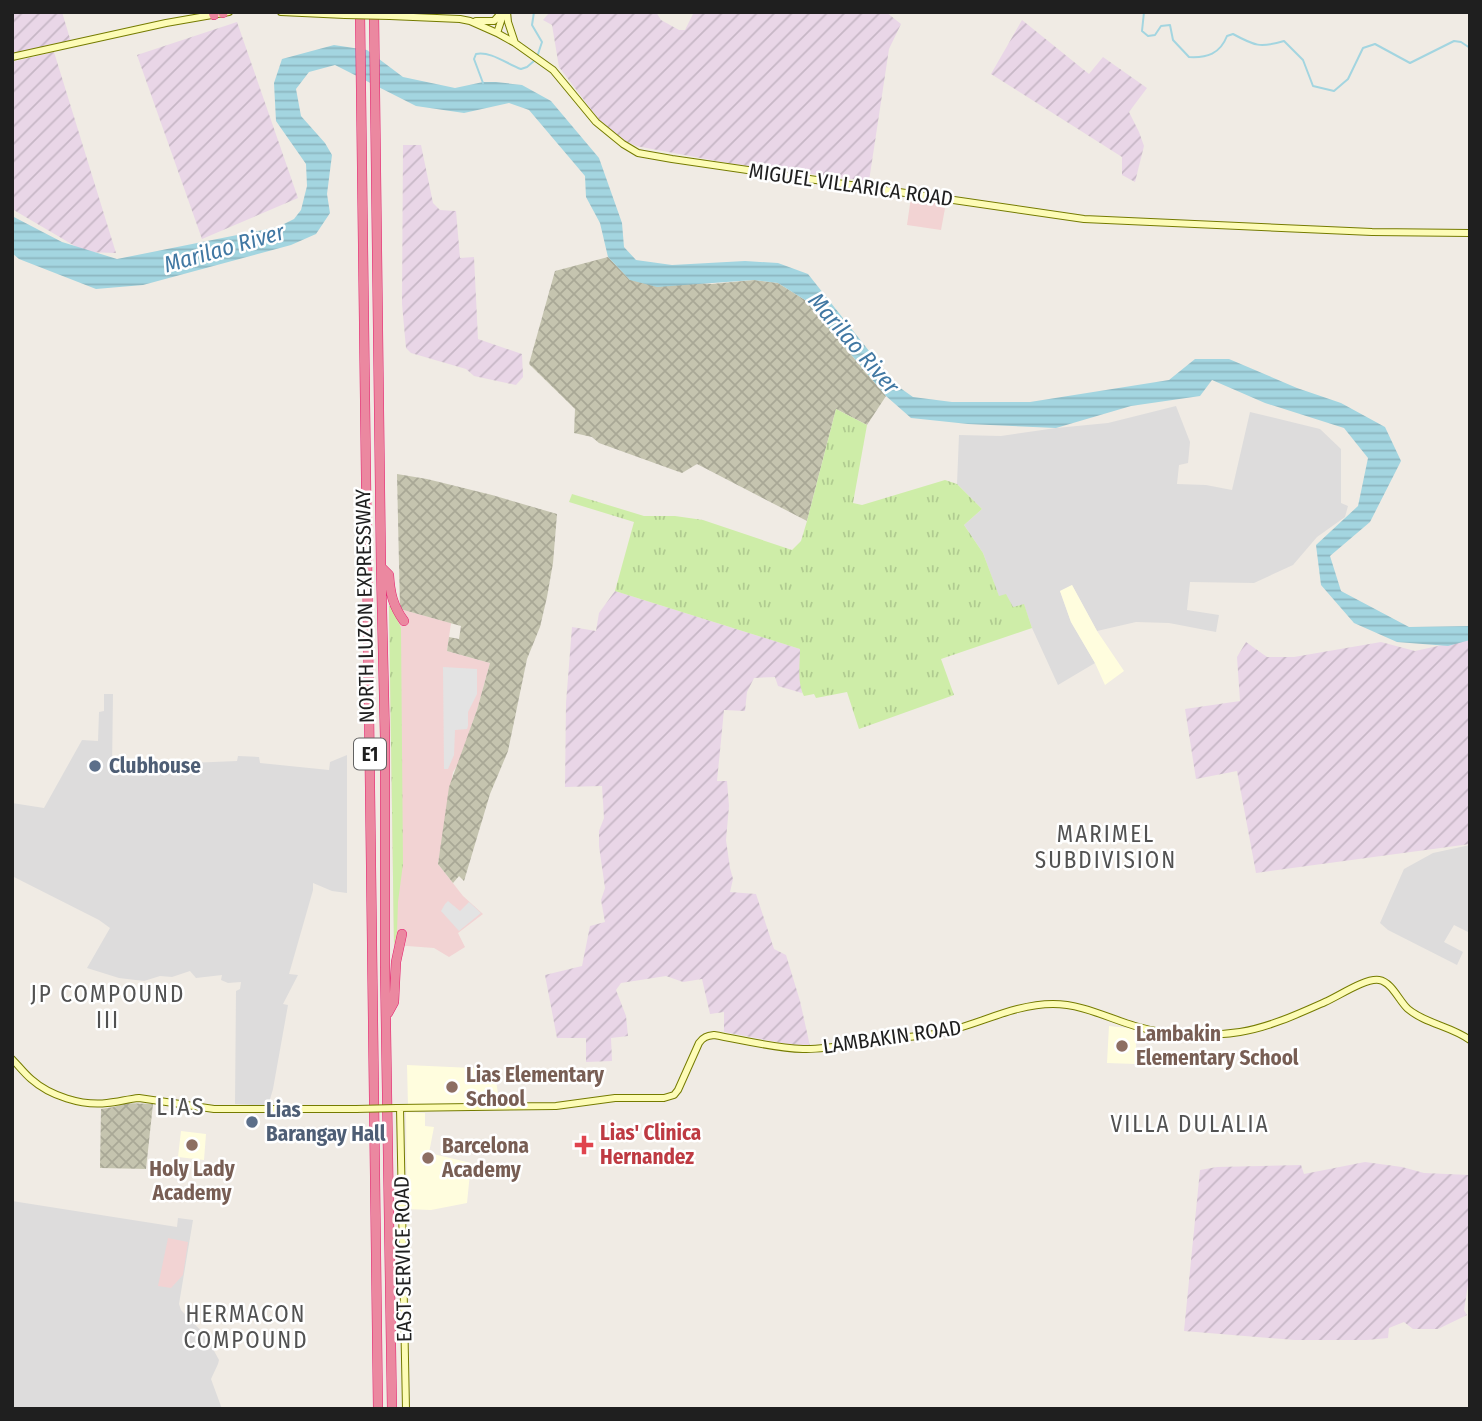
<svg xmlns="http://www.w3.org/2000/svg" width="1482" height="1421" font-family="'Fira Sans Condensed',sans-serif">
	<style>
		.residential { fill: #dddcdc }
		.commercial { fill: #f2d3d3 }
		.industrial { fill: url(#industrial-furrows) }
		.education { fill: #fffdde }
		.construction { fill: url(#construction-cross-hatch) }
		.grass { fill: url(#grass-tufts) }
		.parking { fill: #e3e3e3 }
		.water { fill: url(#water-rules) }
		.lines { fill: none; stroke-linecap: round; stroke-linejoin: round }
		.stream { stroke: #a3d5e0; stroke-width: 2 }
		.secondary-casing { stroke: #757b00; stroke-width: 8 }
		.highway-casing { stroke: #e41c6c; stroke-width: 10 }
		.secondary { stroke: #fdfcb6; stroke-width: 6 }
		.highway { stroke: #eb88a0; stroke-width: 9 }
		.secondary-bridge-casing { stroke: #757b00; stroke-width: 8; stroke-linecap: butt }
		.secondary-bridge { stroke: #fdfcb6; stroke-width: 6 }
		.service-dot { fill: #5c6f8a; stroke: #fff; stroke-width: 2.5 }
		.education-dot { fill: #8d6e63; stroke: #fff; stroke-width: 2.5 }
		.health-dot { fill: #e0444e; stroke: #fff; stroke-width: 2.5 }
		.labels { text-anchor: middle; stroke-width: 5; stroke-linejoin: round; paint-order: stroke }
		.shield { fill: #fff; stroke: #626262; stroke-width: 2 }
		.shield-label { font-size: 19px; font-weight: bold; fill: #1f1f1f }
		.street-label { font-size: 21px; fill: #1f1f1f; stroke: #fff }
		.service-label { font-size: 21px; font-weight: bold; fill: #4e5e75; stroke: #fff; text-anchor: start }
		.education-label { font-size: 21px; font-weight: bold; fill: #785e54; stroke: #fff; text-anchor: start }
		.health-label { font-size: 21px; font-weight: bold; fill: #be3a42; stroke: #fff; text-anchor: start }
		.water-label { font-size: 23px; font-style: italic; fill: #4178a3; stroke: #fff }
		.neighbourhood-label { font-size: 23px; letter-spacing: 2px; fill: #525252; stroke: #fff }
		.quarter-label { font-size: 24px; letter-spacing: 2px; fill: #525252; stroke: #fff }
	</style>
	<defs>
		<pattern id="industrial-furrows" width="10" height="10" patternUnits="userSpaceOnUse" patternTransform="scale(1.75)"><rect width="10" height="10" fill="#e9d6e7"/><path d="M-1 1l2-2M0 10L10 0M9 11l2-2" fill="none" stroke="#c7b7c6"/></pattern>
		<pattern id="construction-cross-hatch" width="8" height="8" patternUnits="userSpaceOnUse" patternTransform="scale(1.75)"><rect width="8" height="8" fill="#c5c4af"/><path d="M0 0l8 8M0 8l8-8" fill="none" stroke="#a9a896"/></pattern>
		<pattern id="grass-tufts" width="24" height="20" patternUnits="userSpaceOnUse" patternTransform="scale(1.75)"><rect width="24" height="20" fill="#ceeda8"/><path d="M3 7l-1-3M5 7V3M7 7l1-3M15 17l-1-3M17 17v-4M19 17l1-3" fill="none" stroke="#b0cb90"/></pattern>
		<pattern id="water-rules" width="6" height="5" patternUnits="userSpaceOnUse" patternTransform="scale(1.75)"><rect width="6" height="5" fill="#a3d5e0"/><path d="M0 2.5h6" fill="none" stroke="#8cb6c0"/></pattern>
	</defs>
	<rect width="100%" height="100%" fill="#f0ebe4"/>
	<path class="residential" d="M 1176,406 L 1190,442 L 1188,463 L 1179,465 L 1177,484 L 1206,485 L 1232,490 L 1250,412 L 1320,429 L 1341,449 L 1341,503 L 1348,506 L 1345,517 L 1317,537 L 1293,565 L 1254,583 L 1190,582 L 1187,610 L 1219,615 L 1216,632 L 1169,623 L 1136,622 L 1097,631 L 1072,585 L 1060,591 L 1071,622 L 1095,663 L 1058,685 L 1032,628 L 1024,605 L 1012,608 L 999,597 L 983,553 L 964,525 L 982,509 L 957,484 L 959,435 L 1001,436 L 1056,428 L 1108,423 Z
		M 104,694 L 113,694 L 112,769 L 176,769 L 175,765 L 189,763 L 237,761 L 238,756 L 259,757 L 260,763 L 329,770 L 330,762 L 347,755 L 347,893 L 332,891 L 313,883 L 313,890 L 289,974 L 298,975 L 283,1004 L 288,1005 L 273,1089 L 268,1106 L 235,1104 L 236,991 L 240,989 L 241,982 L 228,983 L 221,980 L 222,975 L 196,978 L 190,971 L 172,977 L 160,976 L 144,981 L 119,978 L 87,968 L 110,928 L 99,920 L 12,876 L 12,803 L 44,808 L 82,740 L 98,741 L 99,712 L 104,711 Z
		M 1470,845 L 1470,933 L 1454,925 L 1444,942 L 1463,952 L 1457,965 L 1388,930 L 1380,923 L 1404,869 L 1433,853 Z
		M 12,1201 L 177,1227 L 178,1218 L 193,1220 L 179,1304 L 181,1310 L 206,1336 L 219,1360 L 218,1364 L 211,1379 L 222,1409 L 12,1409 Z"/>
	<path class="commercial" d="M 911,197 L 946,203 L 941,230 L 907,225 Z
		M 389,606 L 451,623 L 447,651 L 490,663 L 477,710 L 458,764 L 453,772 L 438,864 L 463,896 L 483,914 L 458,933 L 465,947 L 449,957 L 434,948 L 394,945 Z
		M 168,1238 L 188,1242 L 183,1275 L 171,1288 L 158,1286 Z"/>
	<path class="industrial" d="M 12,12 L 62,12 L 71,42 L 12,55 Z
		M 550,12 L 656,12 L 661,20 L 679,30 L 685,30 L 694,12 L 886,12 L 901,24 L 889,49 L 869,181 L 733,164 L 636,146 L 616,137 L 603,125 L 559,67 L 552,25 L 543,20 Z
		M 1022,20 L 1089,74 L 1103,57 L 1147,88 L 1129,112 L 1139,132 L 1144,146 L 1135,182 L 1122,175 L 1122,157 L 991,74 Z
		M 237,22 L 298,198 L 202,239 L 137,55 Z
		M 54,52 L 116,253 L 85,252 L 12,209 L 12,62 Z
		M 403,145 L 421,145 L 433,203 L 440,210 L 456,211 L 460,258 L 474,257 L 478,339 L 522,354 L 523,377 L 516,385 L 474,376 L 466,369 L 411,353 L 406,348 L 402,304 Z
		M 615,591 L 800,649 L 800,672 L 802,693 L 778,686 L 775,677 L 754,678 L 747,692 L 745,711 L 724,710 L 717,781 L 727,781 L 729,806 L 726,840 L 730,868 L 733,879 L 730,892 L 756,894 L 774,949 L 786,955 L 800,1001 L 810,1046 L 787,1044 L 724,1032 L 724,1012 L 710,1014 L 702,979 L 683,982 L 666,976 L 621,983 L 616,990 L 626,1016 L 628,1036 L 611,1038 L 612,1061 L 586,1062 L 586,1038 L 557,1038 L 545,975 L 582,966 L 590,926 L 605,922 L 601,900 L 605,888 L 599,846 L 599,831 L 604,818 L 602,786 L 565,787 L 566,703 L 572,627 L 596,631 L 599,613 Z
		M 1470,639 L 1470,844 L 1256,873 L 1237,771 L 1196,779 L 1185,709 L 1240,701 L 1237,657 L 1246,642 L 1267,657 L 1294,657 L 1381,642 L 1415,651 Z
		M 1365,1162 L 1402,1167 L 1424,1173 L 1470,1175 L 1470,1271 L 1464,1310 L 1467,1315 L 1438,1329 L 1413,1329 L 1404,1322 L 1389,1328 L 1388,1338 L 1367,1340 L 1295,1340 L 1184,1331 L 1200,1170 L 1217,1167 L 1301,1165 L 1304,1174 Z"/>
	<path class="education" d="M 1072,585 L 1097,631 L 1124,671 L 1105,685 L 1095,663 L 1071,622 L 1060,591 Z
		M 1109,1026 L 1136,1029 L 1136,1064 L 1107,1063 Z
		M 407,1065 L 494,1069 L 500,1105 L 408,1106 Z
		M 406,1112 L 425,1113 L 425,1126 L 434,1127 L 429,1153 L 471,1163 L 467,1203 L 431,1210 L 407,1209 Z
		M 181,1131 L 206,1134 L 204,1160 L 178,1157 Z"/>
	<path class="construction" d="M 608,257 L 630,280 L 712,284 L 754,280 L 778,283 L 805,300 L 886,396 L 867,425 L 836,409 L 807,521 L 697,464 L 682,473 L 599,443 L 592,437 L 574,433 L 575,409 L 529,364 L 555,271 Z
		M 397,474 L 427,479 L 492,495 L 557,514 L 553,563 L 547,597 L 540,627 L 527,659 L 508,751 L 490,794 L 464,881 L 459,876 L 453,883 L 438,864 L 449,787 L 477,710 L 490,663 L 447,651 L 449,637 L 459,639 L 461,626 L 400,609 Z
		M 125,1103 L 153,1104 L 146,1169 L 100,1168 L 101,1109 L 114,1107 Z"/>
	<path class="grass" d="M 836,409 L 867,425 L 853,503 L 862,505 L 945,480 L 957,484 L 982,509 L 964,525 L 983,553 L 999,596 L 1006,594 L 1013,607 L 1024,604 L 1032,628 L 941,659 L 954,695 L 859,729 L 847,692 L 816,698 L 814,694 L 804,696 C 797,683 800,664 800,649 L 615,591 L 634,522 L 569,502 L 572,494 L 644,516 L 675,516 L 703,520 L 792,550 L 801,541 L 807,521 Z
		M 389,606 L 392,607 L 401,628 L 403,864 L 398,902 L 397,933 L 394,945 Z"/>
	<path class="parking" d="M 443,667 L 477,669 L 477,694 L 468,712 L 468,726 L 467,729 L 455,730 L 454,755 L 448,769 L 444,769 Z
		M 448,901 L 460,911 L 469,902 L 481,913 L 459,931 L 441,911 L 445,904 Z"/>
	<path class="water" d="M 334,45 L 367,50 L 403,77 L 455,88 L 483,82 L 496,82 L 522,85 L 551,101 L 599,158 L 622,223 L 624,247 L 636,260 L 672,265 L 745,261 L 778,263 L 808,274 L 896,385 L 913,397 L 952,402 L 1030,402 L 1169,380 L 1195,359 L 1229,359 L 1297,388 L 1341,403 L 1385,427 L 1401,461 L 1370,522 L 1330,556 L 1341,591 L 1409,627 L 1470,626 L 1470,640 L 1448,646 L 1397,642 L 1354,623 L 1321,585 L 1316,545 L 1358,506 L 1368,458 L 1344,428 L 1265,403 L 1212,380 L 1200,396 L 1131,406 L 1056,428 L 968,424 L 911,418 L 886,396 L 805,300 L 778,283 L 754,280 L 657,287 L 630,280 L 608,257 L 600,223 L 586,197 L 585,176 L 529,110 L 509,103 L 464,113 L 416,106 L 335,65 L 309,72 L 296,89 L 301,116 L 325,143 L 332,155 L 327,194 L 330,213 L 316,234 L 291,245 L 143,285 L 96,289 L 19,259 L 12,253 L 12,216 L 62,242 L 117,259 L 278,227 L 294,219 L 301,210 L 307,186 L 306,164 L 276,121 L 274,83 L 282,59 Z"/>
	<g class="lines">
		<path class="stream" d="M 534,12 L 532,25 L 542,42 L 537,57
			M 1144,12 L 1142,31 L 1148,36 L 1155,35 L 1161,26 L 1170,25 L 1173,40 L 1189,57 C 1207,58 1220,54 1227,36 L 1233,34 C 1255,46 1260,48 1284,41 L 1303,60 L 1313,86 L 1334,91 L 1348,79 L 1363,48 L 1375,44 L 1410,63 L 1454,41 L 1461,42 L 1470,48
			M 483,83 L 474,59 L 476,54 C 491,51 507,64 521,69 L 527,67 L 534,61"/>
		<g class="secondary-casing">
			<path id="secondary" d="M 281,12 L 345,15
				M 507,12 L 508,22 L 515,43
				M 390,16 L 460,19 L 470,21 L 497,33 L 515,43 L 553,70 L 596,122 L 623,144 L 638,153 L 672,159 L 1084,219 L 1372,232 L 1470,233
				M 476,21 L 494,21 L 502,12
				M 497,33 L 504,12
				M 12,57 L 166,23 L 229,12
				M 12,1059 C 18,1065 24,1073 31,1079 C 50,1096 82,1106 107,1103 C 118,1102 128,1099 139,1098 L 214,1109 L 356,1109
				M 397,1108 L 556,1106 L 615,1098 L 664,1098 L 674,1095 L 678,1090 L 699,1043 C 703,1037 707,1036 714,1035 C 743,1040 773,1048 803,1049 C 829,1050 856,1042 882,1039 C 901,1037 921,1037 940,1033 C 978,1025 1014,1004 1053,1004 C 1082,1004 1108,1018 1135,1026 C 1168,1036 1206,1037 1240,1032 C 1270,1027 1298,1014 1325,1002 C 1339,996 1365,978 1379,980 C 1392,982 1399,1001 1408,1009 C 1426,1024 1451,1026 1470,1040
				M 400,1108 L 406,1409"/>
		</g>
		<g class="highway-casing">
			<path id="highway" d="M 213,12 L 214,15
				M 223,12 L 223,13
				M 360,12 L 378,1409
				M 374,12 L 381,567 L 385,739 L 385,966 L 392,1409
				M 381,567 L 389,575 C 390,593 393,606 404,621
				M 388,1013 L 394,1002 L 396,962 L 402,934"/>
		</g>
		<use href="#secondary" class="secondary"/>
		<use href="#highway" class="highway"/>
		<g class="secondary-bridge-casing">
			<path id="secondary-bridge" d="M 345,15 L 390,16
				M 356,1109 L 397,1108"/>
		</g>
		<use href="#secondary-bridge" class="secondary-bridge"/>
	</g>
	<g class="service-dot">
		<circle cx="95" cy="766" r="7"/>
		<circle cx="252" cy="1122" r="7"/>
	</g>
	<g class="education-dot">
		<circle cx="1122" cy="1046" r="7"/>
		<circle cx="452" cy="1087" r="7"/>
		<circle cx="192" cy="1145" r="7"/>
		<circle cx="428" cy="1158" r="7"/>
	</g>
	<path class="health-dot" d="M580.5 1134.5h7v7h7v7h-7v7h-7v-7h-7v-7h7z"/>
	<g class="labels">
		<rect class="shield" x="354" y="738.5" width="32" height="31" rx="5"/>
		<g class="shield-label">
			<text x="370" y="761">E1</text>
		</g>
		<g class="street-label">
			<text transform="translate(851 185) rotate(8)" y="7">MIGUEL VILLARICA ROAD</text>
			<text transform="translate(365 606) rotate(-91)" y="7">NORTH LUZON EXPRESSWAY</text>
			<text transform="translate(892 1037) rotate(-8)" y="7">LAMBAKIN ROAD</text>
			<text transform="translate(403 1259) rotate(-91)" y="7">EAST SERVICE ROAD</text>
		</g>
		<g class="service-label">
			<text x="109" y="773">Clubhouse</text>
			<text x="266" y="1117">Lias<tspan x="266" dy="24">Barangay Hall</tspan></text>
		</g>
		<g class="education-label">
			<text x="1136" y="1041">Lambakin<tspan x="1136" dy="24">Elementary School</tspan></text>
			<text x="466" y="1082">Lias Elementary<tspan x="466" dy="24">School</tspan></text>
			<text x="442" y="1153">Barcelona<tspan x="442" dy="24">Academy</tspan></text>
			<text x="192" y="1176" text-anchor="middle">Holy Lady<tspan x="192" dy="24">Academy</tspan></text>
		</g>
		<g class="health-label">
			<text x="600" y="1140">Lias' Clinica<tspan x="600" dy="24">Hernandez</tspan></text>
		</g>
		<g class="water-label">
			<text transform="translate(224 248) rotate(-16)" y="8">Marilao River</text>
			<text transform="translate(854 343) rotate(49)" y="8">Marilao River</text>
		</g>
		<g class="neighbourhood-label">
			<text x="1106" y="842">MARIMEL<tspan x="1106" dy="26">SUBDIVISION</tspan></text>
			<text x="108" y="1002">JP COMPOUND<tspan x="108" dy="26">III</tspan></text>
			<text x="1190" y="1132">VILLA DULALIA</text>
			<text x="246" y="1322">HERMACON<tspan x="246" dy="26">COMPOUND</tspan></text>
		</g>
		<g class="quarter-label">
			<text x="181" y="1115">LIAS</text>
		</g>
	</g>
	<rect width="1482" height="1421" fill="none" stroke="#1f1f1f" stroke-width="28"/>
</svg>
